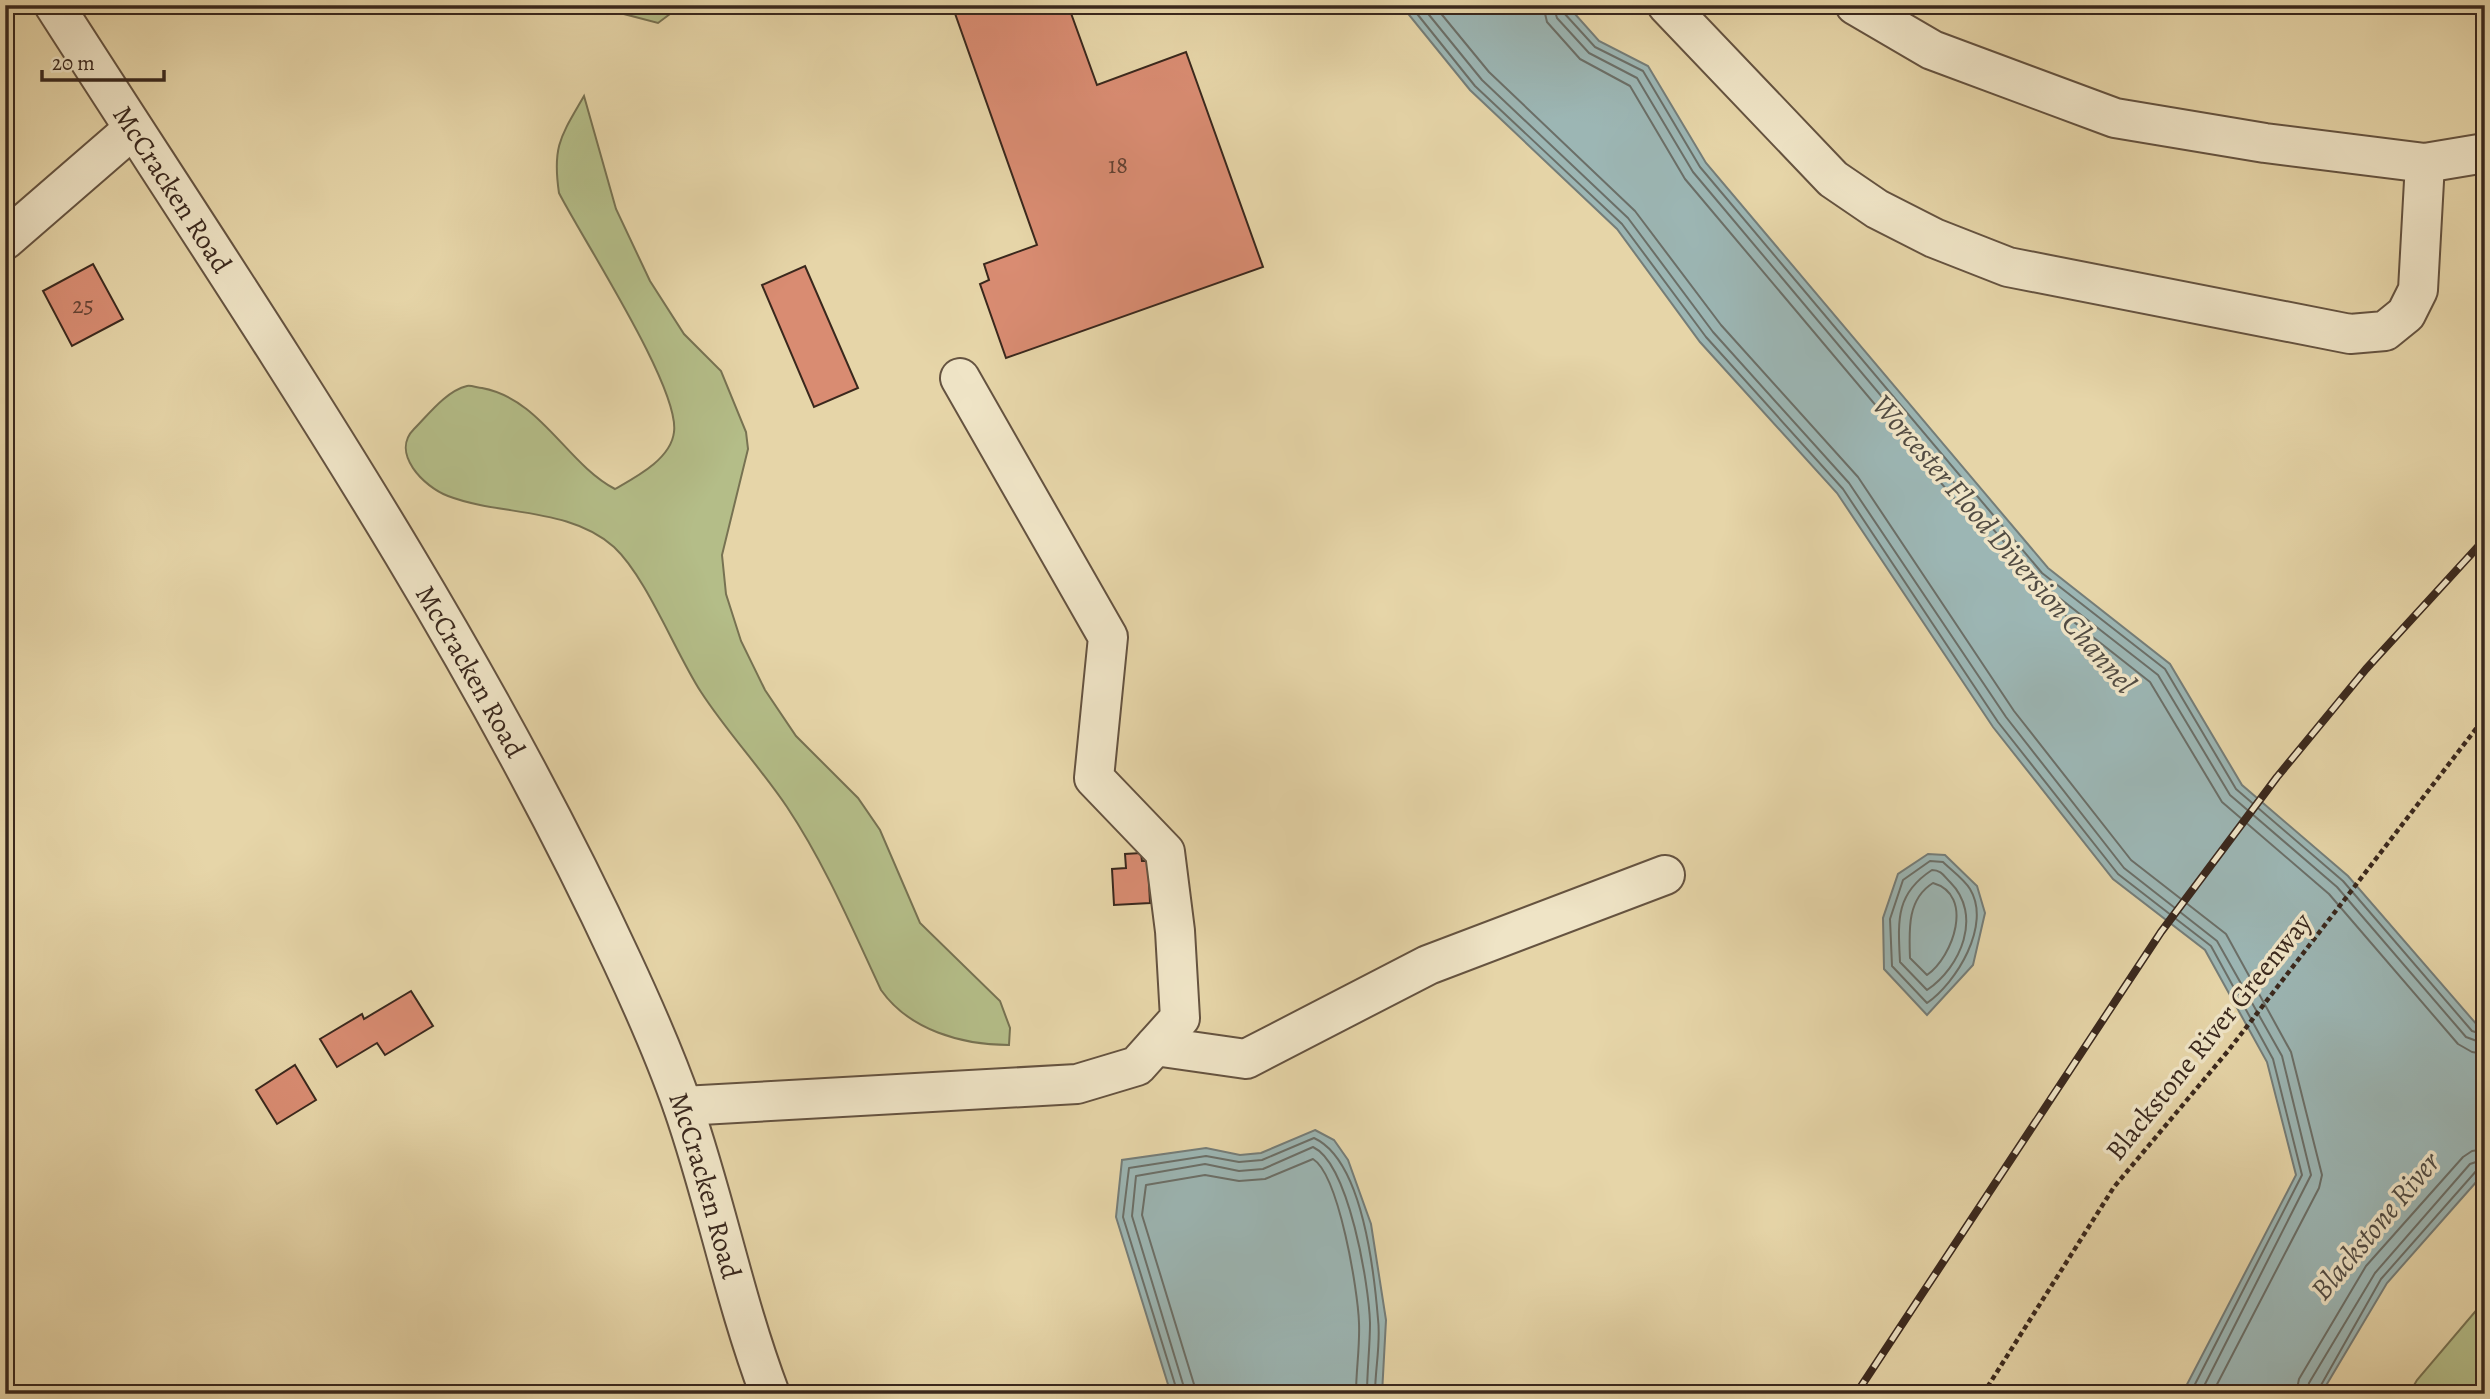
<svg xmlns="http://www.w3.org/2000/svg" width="2490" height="1399" font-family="Alegreya,serif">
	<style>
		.green { fill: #b4bd88; stroke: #777252; stroke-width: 2 }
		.water { fill: #9cb6b4; stroke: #757d78; stroke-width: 2 }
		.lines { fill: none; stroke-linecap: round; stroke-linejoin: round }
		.shore { stroke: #6b6f68; stroke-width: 2 }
		.building { fill: #d98c72; stroke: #3a281d; stroke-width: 2 }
		.minor-casing { stroke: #655340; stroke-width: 42 }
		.path { stroke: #3a281d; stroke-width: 4.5; stroke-dasharray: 5 3.5; stroke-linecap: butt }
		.minor { stroke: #efe4c6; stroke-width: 38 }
		.rail-casing { stroke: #3a281d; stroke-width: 8 }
		.rail { stroke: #efe4c6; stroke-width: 5; stroke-dasharray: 16; stroke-linecap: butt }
		.labels { text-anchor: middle; stroke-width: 7; stroke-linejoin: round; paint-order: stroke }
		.number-label { font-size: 24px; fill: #624132 }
		.street-label { font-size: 28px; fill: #3a281d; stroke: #efe4c6 }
		.water-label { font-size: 30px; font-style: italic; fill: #524c43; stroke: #efe4c6 }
	</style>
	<rect width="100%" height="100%" fill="#e6d5a8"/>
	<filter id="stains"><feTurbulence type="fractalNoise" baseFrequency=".00286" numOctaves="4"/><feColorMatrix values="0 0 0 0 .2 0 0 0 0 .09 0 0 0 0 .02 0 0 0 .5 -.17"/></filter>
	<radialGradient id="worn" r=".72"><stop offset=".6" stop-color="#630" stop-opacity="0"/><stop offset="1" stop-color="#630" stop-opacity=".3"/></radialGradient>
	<path class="green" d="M 617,5 L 682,5 L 658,23 L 624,14 Z
		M 584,96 L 616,209 L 650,281 L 684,334 L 721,371 L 746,432 L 748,449 L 722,555 L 726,594 L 741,641 L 765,690 L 796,736 L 858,798 L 880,830 L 920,923 L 1000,1001 L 1010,1028 L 1009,1045 C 962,1045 909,1030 881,990 C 852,928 825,864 787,807 C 760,767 727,732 701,692 C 675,652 647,578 614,547 C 570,507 500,516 448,496 C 424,487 390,453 414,429 C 428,415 446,391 467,386 C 471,385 478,388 482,388 C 541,399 566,463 615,489 C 636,477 671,459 674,432 C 680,388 583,240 559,193 C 552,146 561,136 584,96 Z
		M 2485,1300 L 2485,1394 L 2409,1394 L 2417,1380 Z"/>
	<path class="water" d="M 1401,5 L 1567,5 L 1599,41 L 1648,66 L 1706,163 L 2048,568 L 2170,664 L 2242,785 L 2348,876 L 2478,1026 L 2485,1029 L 2485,1172 L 2387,1283 L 2321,1394 L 2182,1394 L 2296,1175 L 2267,1062 L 2205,950 L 2113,879 L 1993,727 L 1837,493 L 1700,342 L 1617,229 L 1470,90 Z
		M 1928,854 L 1945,855 L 1977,886 L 1985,913 L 1973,965 L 1927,1015 L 1884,969 L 1883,918 L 1898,874 Z
		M 1315,1130 L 1334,1140 L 1348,1160 L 1371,1224 L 1386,1320 L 1382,1394 L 1171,1394 L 1116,1217 L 1122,1160 L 1206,1148 L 1240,1155 L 1261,1153 Z"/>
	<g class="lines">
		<path class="shore" d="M 1410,5 L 1475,86 L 1622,224 L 1706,337 L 1843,489 L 1998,722 L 2118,874 L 2211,946 L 2273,1059 L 2302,1175 L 2190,1394
			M 1421,5 L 1482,80 L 1628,218 L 1713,332 L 1849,483 L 2006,717 L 2124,868 L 2217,941 L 2282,1056 L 2311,1175 L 2200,1394
			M 1434,5 L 1489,72 L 1635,211 L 1721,325 L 1858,477 L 2014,711 L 2131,860 L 2226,934 L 2291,1052 L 2322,1175 L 2319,1188 L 2212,1394
			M 1543,5 L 1547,22 L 1580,59 L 1630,86 L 1685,179 L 2027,585 L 2150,682 L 2222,802 L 2329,894 L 2458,1044 L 2472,1052 L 2485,1054
			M 1553,5 L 1557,18 L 1589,53 L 1637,78 L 1693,172 L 2035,579 L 2158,675 L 2230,795 L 2337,887 L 2466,1037 L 2485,1044
			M 1562,5 L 1564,13 L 1595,47 L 1643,71 L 1700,167 L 2042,573 L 2165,669 L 2236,789 L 2343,881 L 2472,1031 L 2485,1035
			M 1930,861 L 1943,862 C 1951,870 1964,879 1970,889 C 1992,925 1956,983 1927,1003 L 1892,966 L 1890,919 L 1903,880 Z
			M 1932,870 C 1941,870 1944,876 1950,882 C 1983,915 1961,967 1927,990 L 1900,962 C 1898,921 1895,894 1932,870 Z
			M 1933,883 C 1975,895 1953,957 1927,975 L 1910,958 C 1909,930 1907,899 1933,883 Z
			M 1178,1394 L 1123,1217 L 1129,1168 L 1206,1156 L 1239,1162 L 1262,1160 L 1314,1138 C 1362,1160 1374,1270 1378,1319 C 1381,1343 1375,1369 1375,1394
			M 1186,1394 L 1132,1216 L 1136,1176 L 1205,1164 L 1239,1171 L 1263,1169 L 1313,1147 C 1349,1164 1369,1285 1370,1323 C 1370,1347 1367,1370 1367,1394
			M 1197,1394 L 1142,1215 L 1146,1185 L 1205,1175 L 1239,1181 L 1265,1179 L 1313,1159 C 1339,1175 1358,1291 1359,1323 C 1360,1347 1356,1370 1356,1394
			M 2296,1394 L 2299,1379 L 2366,1266 L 2463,1157 L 2472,1151 L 2485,1149
			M 2307,1394 L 2309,1383 L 2375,1273 L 2470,1164 L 2485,1159
			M 2316,1394 L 2381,1279 L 2477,1170 L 2485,1168"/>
	</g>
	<path class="building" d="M 952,5 L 1068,5 L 1097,85 L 1186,52 L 1263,267 L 1006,358 L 980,284 L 989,280 L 984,264 L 1037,245 Z
		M 93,264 L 123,319 L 72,346 L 43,291 Z
		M 805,266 L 858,388 L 814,407 L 762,285 Z
		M 1141,853 L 1142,861 L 1148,861 L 1150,903 L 1114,905 L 1112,869 L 1126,868 L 1125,854 Z
		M 411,991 L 433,1026 L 385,1055 L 377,1043 L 337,1067 L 320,1039 L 362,1014 L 364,1019 Z
		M 295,1065 L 316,1100 L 277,1124 L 256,1090 Z"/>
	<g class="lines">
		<g class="minor-casing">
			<g id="minor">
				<path id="s1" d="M 54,5 C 254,317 466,624 622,961 C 644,1008 666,1058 683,1107 C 716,1202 734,1299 770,1394"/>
				<path d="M 1667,5 L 1833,179 L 1877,209 L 1934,238 L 2008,267 L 2350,334 L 2385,331 L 2406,314 L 2418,290 L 2425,163"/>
				<path d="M 1855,5 L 1932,50 L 2115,118 L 2265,143 L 2425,163 L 2485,153"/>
				<path d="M 5,240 L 133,129"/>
				<path d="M 1155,1046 L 1246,1059 L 1428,965 L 1665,875"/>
				<path d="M 683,1106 L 1077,1084 L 1137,1066 L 1180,1018 L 1175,931 L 1165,852 L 1094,778 L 1108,637 L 960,378"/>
			</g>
		</g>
		<path class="path" d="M 1983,1394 L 2114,1187 L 2228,1051 L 2485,717"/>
		<use href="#minor" class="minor"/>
		<g class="rail-casing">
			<path id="rail" d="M 1856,1394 L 2161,932 L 2277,777 L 2366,669 L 2485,539"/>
		</g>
		<use href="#rail" class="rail"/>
	</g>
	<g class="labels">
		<g class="number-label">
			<text x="1118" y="173">18</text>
			<text x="83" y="313">25</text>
		</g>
		<g class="street-label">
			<text dy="10" stroke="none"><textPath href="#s1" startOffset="219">McCracken Road</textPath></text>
			<text dy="10" stroke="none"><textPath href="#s1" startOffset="786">McCracken Road</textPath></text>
			<text transform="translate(2208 1036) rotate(-51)" y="10">Blackstone River Greenway</text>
			<text dy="10" stroke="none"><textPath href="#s1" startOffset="1353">McCracken Road</textPath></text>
		</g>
		<g class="water-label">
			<text transform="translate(2004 544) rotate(49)" y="10">Worcester Flood Diversion Channel</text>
			<text transform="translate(2375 1226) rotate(-50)" y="10">Blackstone River</text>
		</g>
	</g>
	<rect width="2490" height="1399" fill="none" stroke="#e6d5a8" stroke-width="28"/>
	<rect x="7" y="7" width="2476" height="1385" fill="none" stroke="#3a281d" stroke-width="3.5"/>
	<rect x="14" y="14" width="2462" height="1371" fill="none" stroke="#3a281d" stroke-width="2"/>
	<path d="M42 70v10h122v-10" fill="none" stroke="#3a281d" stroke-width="3.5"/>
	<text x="52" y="70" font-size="21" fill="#3a281d" stroke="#efe4c6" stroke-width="5" paint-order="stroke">20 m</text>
	<rect width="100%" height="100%" filter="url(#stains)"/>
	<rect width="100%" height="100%" fill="url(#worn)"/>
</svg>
